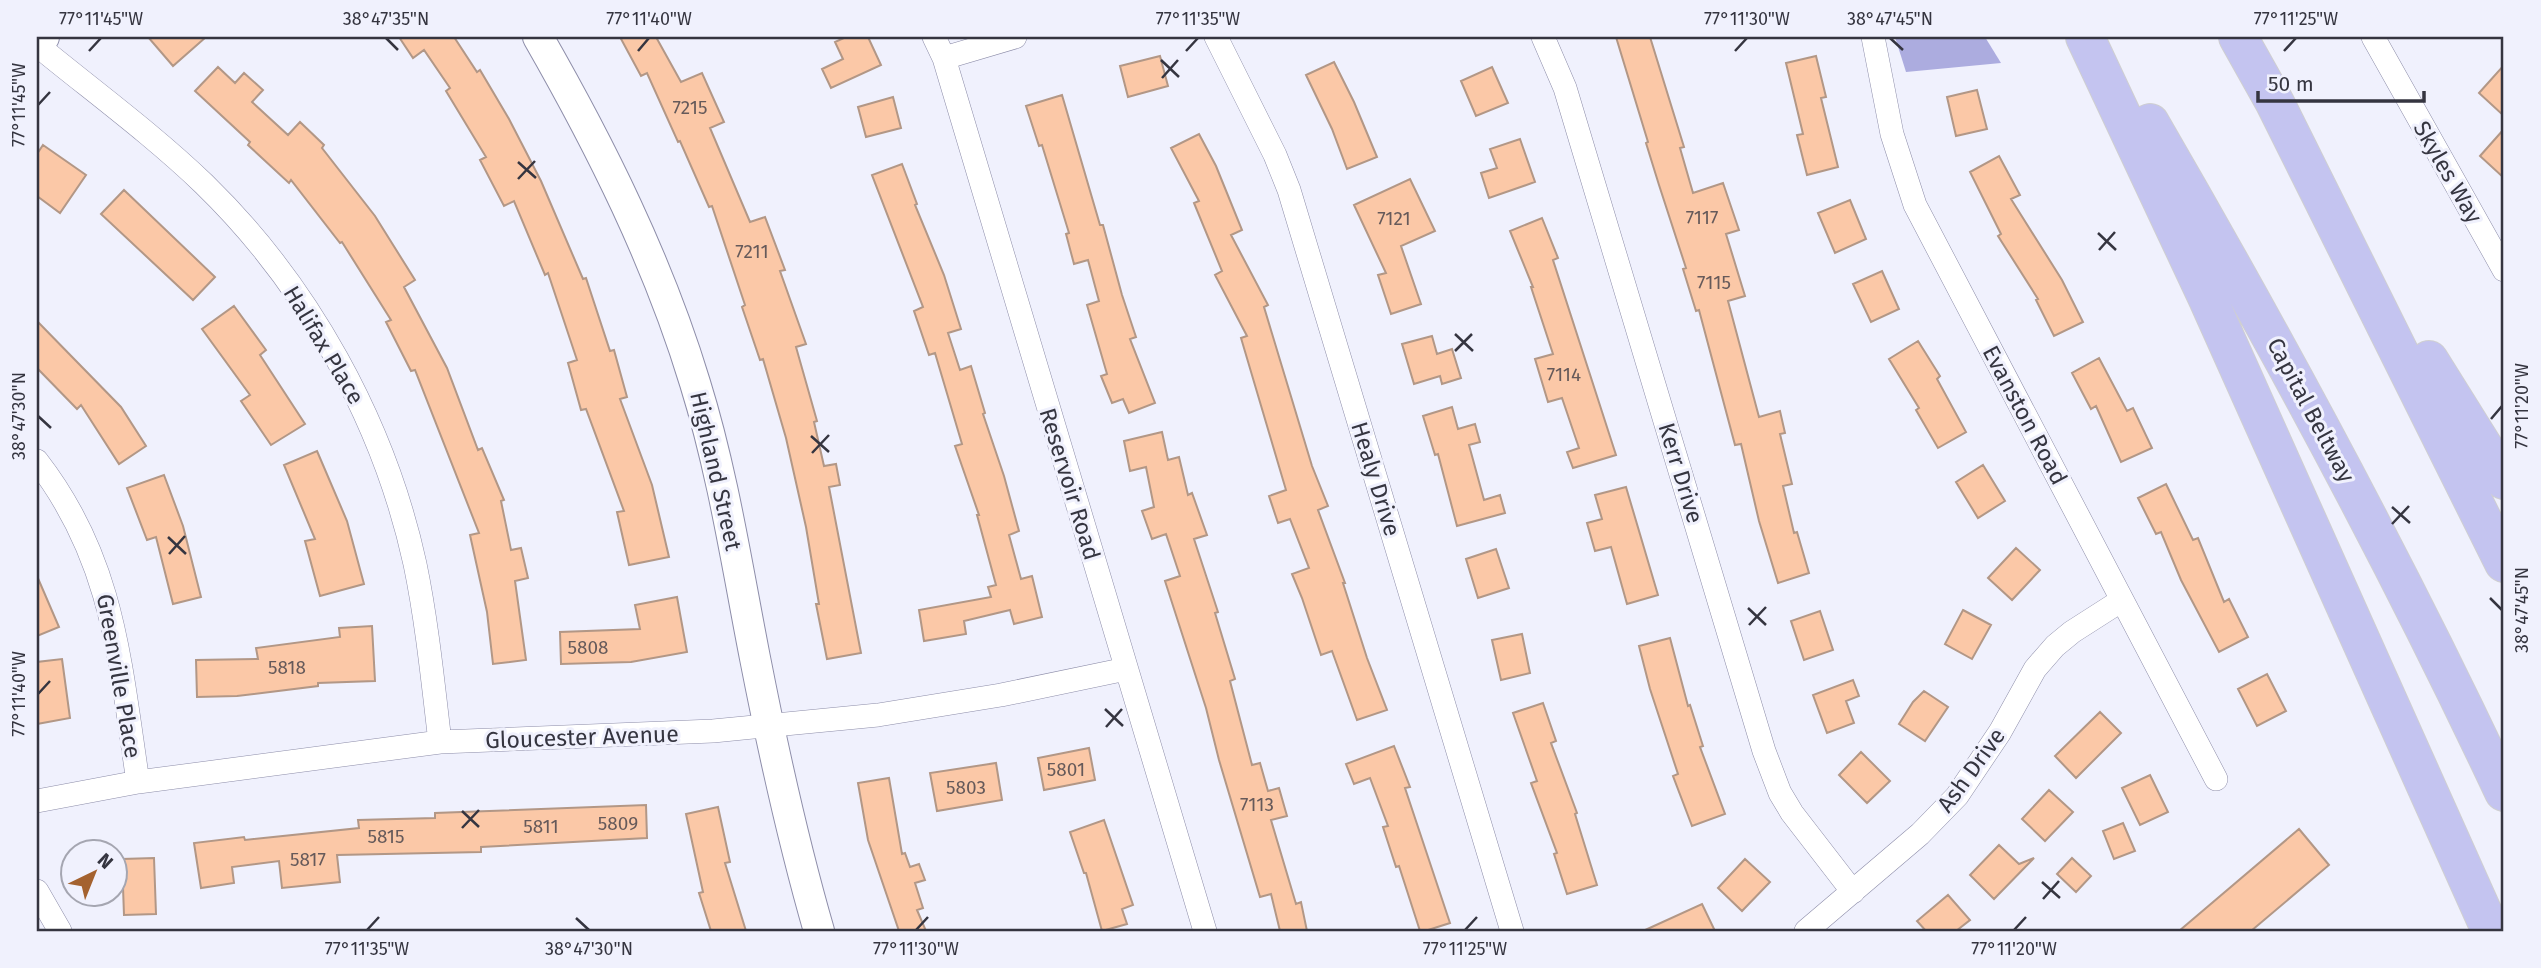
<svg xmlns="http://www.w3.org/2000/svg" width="2541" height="968" font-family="'Fira Sans',sans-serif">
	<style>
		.forest { fill: #acacdf }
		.building { fill: #fbc8a7; stroke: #b29786; stroke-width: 2 }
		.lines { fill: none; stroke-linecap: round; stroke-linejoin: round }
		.minor-casing { stroke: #8d8da9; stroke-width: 24 }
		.tertiary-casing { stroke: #8d8da9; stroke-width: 32 }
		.motorway-casing { stroke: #cfcfd1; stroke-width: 40 }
		.minor { stroke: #fff; stroke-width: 23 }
		.tertiary { stroke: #fff; stroke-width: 30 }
		.motorway { stroke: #c4c4f0; stroke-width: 38 }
		.ticks { fill: none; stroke: #353540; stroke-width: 2.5 }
		.labels { text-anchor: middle; stroke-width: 6; stroke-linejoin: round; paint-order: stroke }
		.number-label { font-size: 19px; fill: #665a5a }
		.street-label { font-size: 23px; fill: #353540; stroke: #f0f1fd }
		.neatline { fill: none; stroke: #353540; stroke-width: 2.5 }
		.ticks-label { font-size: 18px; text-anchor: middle; fill: #353540 }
	</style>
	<rect width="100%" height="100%" fill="#f0f1fd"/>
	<path class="forest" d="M 1895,37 L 1985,37 L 2001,63 L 1906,72 Z"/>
	<path class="building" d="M 148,37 L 206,37 L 173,66 Z
		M 399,37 L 454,37 L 477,72 L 480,70 L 509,119 L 541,181 L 583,279 L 586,278 L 610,351 L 614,350 L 627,397 L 620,399 L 652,485 L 669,557 L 629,565 L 617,512 L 624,511 L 586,409 L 581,410 L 568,363 L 577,360 L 548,273 L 545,275 L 514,201 L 504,206 L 480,160 L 486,157 L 446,91 L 450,88 L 424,50 L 413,58 Z
		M 620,37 L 656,37 L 681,82 L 702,73 L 724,122 L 710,128 L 750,222 L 765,217 L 785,270 L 780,271 L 806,344 L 796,347 L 817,421 L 814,422 L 824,466 L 836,464 L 840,485 L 829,487 L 861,653 L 827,659 L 816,604 L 819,604 L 806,527 L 786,438 L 763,359 L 760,360 L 742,307 L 745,305 L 712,206 L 709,207 L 680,141 L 678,142 L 647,73 L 641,76 Z
		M 846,37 L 868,37 L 881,65 L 831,88 L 822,69 L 843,59 L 835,42 Z
		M 1616,37 L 1650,37 L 1684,147 L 1680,148 L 1693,193 L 1723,183 L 1739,230 L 1726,234 L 1745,296 L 1728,301 L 1759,417 L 1780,411 L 1785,433 L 1780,434 L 1792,484 L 1783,486 L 1794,533 L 1797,532 L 1809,573 L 1778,583 L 1759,521 L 1741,444 L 1735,445 L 1699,310 L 1696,311 L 1683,269 L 1686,268 L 1659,185 L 1646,143 L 1648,142 Z
		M 1160,56 L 1168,86 L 1128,97 L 1120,66 Z
		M 1816,56 L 1826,97 L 1821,98 L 1838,167 L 1807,175 L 1797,135 L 1803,134 L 1786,63 Z
		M 1334,62 L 1354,102 L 1377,157 L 1347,169 L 1332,129 L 1306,75 Z
		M 2504,65 L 2504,116 L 2479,93 Z
		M 218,67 L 235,83 L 244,73 L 263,90 L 252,102 L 288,135 L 300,122 L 324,145 L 322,148 L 375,216 L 415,280 L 404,287 L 447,368 L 478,450 L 482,448 L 504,500 L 501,501 L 511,550 L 521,548 L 528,578 L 515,581 L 526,660 L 493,664 L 487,612 L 470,535 L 479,533 L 415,370 L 411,371 L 386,322 L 391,320 L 342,242 L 340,243 L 291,180 L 289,183 L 248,145 L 250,142 L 195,91 Z
		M 1492,67 L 1508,103 L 1476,116 L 1461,81 Z
		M 1977,90 L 1987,129 L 1956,136 L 1947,97 Z
		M 1062,95 L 1100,225 L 1103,225 L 1122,295 L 1136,337 L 1130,339 L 1155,403 L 1129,413 L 1123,399 L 1112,403 L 1101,376 L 1107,374 L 1087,305 L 1099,301 L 1088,260 L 1074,264 L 1066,234 L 1069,233 L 1042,145 L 1039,146 L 1026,106 Z
		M 893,97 L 901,128 L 866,137 L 858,107 Z
		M 2504,129 L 2504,178 L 2480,156 Z
		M 1199,134 L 1216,166 L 1242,230 L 1231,235 L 1268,305 L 1264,307 L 1312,466 L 1328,506 L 1318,510 L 1345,583 L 1343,583 L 1367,658 L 1387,710 L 1357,720 L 1332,651 L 1321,655 L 1302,598 L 1292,574 L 1309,568 L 1290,519 L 1278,523 L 1269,496 L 1286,490 L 1241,338 L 1247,336 L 1215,275 L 1222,271 L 1194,203 L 1199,201 L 1171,148 Z
		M 1520,139 L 1535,182 L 1489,198 L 1481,173 L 1497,168 L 1490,149 Z
		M 43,145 L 86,175 L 60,213 L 37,196 L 37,154 Z
		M 1999,156 L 2020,195 L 2011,199 L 2062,280 L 2083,322 L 2054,336 L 2036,300 L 2038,299 L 1998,236 L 2001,234 L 1970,172 Z
		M 902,164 L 917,204 L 915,205 L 944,275 L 961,329 L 948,333 L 960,370 L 971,366 L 985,413 L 983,414 L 1004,476 L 1019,531 L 1009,535 L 1021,579 L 1032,576 L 1042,617 L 1014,624 L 1010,610 L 964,621 L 966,634 L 924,641 L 919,610 L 991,597 L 988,587 L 996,585 L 977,515 L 979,515 L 955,446 L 962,444 L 935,353 L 929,355 L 914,311 L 923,307 L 872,175 Z
		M 1410,179 L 1435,231 L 1401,246 L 1421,304 L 1391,314 L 1378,275 L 1386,273 L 1354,205 Z
		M 124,190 L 215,277 L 193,300 L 101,214 Z
		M 1850,200 L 1866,239 L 1835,253 L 1818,213 Z
		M 1542,218 L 1558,258 L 1553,260 L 1616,455 L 1573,468 L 1567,452 L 1579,448 L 1562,398 L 1548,402 L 1535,359 L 1553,354 L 1531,287 L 1533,287 L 1510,231 Z
		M 1882,271 L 1899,309 L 1871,322 L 1853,284 Z
		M 234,306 L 266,350 L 260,355 L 305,424 L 271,445 L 241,401 L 250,395 L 202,329 Z
		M 37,321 L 121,407 L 146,446 L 119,464 L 81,405 L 77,409 L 37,368 Z
		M 1432,336 L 1437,354 L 1452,349 L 1461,378 L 1442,384 L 1440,376 L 1414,384 L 1402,344 Z
		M 1918,341 L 1940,376 L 1937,379 L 1966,432 L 1938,448 L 1916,410 L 1919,408 L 1889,359 Z
		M 2099,358 L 2127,411 L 2133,408 L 2152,448 L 2121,462 L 2096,406 L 2091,409 L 2072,373 Z
		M 1452,407 L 1458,429 L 1475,424 L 1480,442 L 1469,445 L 1484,500 L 1500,495 L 1505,513 L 1457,526 L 1438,454 L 1435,455 L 1423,416 Z
		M 1162,432 L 1168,460 L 1179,457 L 1188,495 L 1192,493 L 1207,535 L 1194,539 L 1218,612 L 1215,613 L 1235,679 L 1230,681 L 1252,765 L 1260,763 L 1268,791 L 1279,788 L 1287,816 L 1271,820 L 1296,904 L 1301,902 L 1307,931 L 1280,931 L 1271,894 L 1260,897 L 1219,760 L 1206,708 L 1165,581 L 1180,576 L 1166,534 L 1152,539 L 1142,511 L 1154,507 L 1146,467 L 1130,471 L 1124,441 Z
		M 317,451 L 347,521 L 364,584 L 320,596 L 305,541 L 315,539 L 284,465 Z
		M 1983,465 L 2005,501 L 1978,518 L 1956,482 Z
		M 164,475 L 183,526 L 201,597 L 173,604 L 156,537 L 147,540 L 127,488 Z
		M 2166,484 L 2193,540 L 2198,538 L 2224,602 L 2229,599 L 2248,637 L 2219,652 L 2181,580 L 2161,532 L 2156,534 L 2138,498 Z
		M 1626,487 L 1658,595 L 1627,604 L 1611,547 L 1595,551 L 1587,523 L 1602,519 L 1595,495 Z
		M 2016,548 L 2040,570 L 2012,600 L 1988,578 Z
		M 1496,549 L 1509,588 L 1478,598 L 1466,559 Z
		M 37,576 L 59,627 L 37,636 Z
		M 677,597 L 687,652 L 631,662 L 561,664 L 560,632 L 640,629 L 635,605 Z
		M 1963,610 L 1991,625 L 1972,659 L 1945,644 Z
		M 1820,611 L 1833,650 L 1804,660 L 1791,621 Z
		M 372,626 L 375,681 L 318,683 L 318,686 L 237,696 L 197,697 L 196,660 L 258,659 L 256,648 L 340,637 L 339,628 Z
		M 1522,634 L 1530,673 L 1501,680 L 1492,640 Z
		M 1670,638 L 1688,706 L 1690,705 L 1703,746 L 1700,747 L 1725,814 L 1692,826 L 1673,776 L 1678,774 L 1650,689 L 1639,646 Z
		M 62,659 L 70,718 L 37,724 L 37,662 Z
		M 2267,674 L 2286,711 L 2257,726 L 2238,689 Z
		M 1853,680 L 1859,696 L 1846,701 L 1854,723 L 1827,733 L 1813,695 Z
		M 1924,691 L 1948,707 L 1925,741 L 1899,724 L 1913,702 Z
		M 1543,703 L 1556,741 L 1551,743 L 1577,813 L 1575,814 L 1597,885 L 1567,894 L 1554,854 L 1557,853 L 1531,783 L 1537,781 L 1513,713 Z
		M 2100,712 L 2121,733 L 2076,778 L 2055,756 Z
		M 1394,746 L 1410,787 L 1405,788 L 1450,923 L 1425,931 L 1420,931 L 1399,866 L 1396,867 L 1383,827 L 1388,826 L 1370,778 L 1354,784 L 1346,764 Z
		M 1089,748 L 1095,780 L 1044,790 L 1038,758 Z
		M 1861,752 L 1890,781 L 1867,803 L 1839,775 Z
		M 996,763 L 1002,800 L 937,811 L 930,773 Z
		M 2150,775 L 2168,812 L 2140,825 L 2122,788 Z
		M 889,778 L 902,854 L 905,853 L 910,867 L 919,864 L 925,880 L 915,883 L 923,908 L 917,910 L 926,931 L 899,931 L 868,840 L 858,783 Z
		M 2049,790 L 2073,812 L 2045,841 L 2022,819 Z
		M 646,805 L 647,838 L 481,847 L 481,852 L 337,855 L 340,882 L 282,888 L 279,861 L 232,867 L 234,883 L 201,888 L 194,843 L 244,837 L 245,840 L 359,828 L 358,820 L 435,818 L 435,813 Z
		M 718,807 L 730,862 L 725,863 L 746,931 L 711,931 L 699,893 L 703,892 L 686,814 Z
		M 1104,820 L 1133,905 L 1122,909 L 1127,924 L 1102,931 L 1086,873 L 1084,873 L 1070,832 Z
		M 2123,823 L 2135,851 L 2114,859 L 2103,831 Z
		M 2299,829 L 2329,865 L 2251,931 L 2179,931 Z
		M 1999,845 L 2019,864 L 2034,858 L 1994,899 L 1970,875 Z
		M 154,858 L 156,914 L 124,915 L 122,859 Z
		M 2072,858 L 2091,876 L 2076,892 L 2057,874 Z
		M 1745,859 L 1770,882 L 1742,911 L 1718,888 Z
		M 1948,895 L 1970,920 L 1956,931 L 1926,931 L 1917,921 Z
		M 1702,904 L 1715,931 L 1643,931 Z"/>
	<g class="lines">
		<g class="minor-casing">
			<path id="minor" d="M 934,37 L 944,58 L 1205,931
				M 1216,37 L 1275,155 L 1289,190 L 1512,931
				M 1543,37 L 1565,88 L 1764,751 L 1780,793 L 1792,813 L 1853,892
				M 1873,37 L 1892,134 L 1915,205 L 2216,779
				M 2373,37 L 2504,270
				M 37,45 C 93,91 152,134 204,184 C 308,285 384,422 415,564 C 427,622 433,683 440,742
				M 944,58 L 1015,37
				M 37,461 C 114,560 120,663 138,782
				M 37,801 L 138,782 L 440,742 L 713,731 L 878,715 L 1001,695 L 1126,669
				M 37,891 L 60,931
				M 1806,931 L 1920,834 L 1957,796 L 2000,732 L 2035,669 L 2055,646 L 2072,632 L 2122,600"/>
		</g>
		<g class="tertiary-casing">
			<path id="tertiary" d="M 538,37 C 601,147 658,261 695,383 C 723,473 737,566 755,658 C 773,750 793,841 819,931
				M 37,43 L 44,37"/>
		</g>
		<g class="motorway-casing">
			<path id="motorway" d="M 2085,37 L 2207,297 L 2491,931
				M 2238,37 L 2275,103 L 2504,563
				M 2150,123 C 2277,342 2397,564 2504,792
				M 2429,360 L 2504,480"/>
		</g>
		<use href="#minor" class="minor"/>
		<use href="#tertiary" class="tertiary"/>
		<use href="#motorway" class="motorway"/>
	</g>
	<path class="ticks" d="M 386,38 L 398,50M 1890,38 L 1903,50M 89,51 L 101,38M 638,51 L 649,38M 1186,51 L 1198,38M 1735,51 L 1747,38M 2284,51 L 2296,38M 1161,60 L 1179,77M 1162,78 L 1178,60M 38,105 L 50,92M 518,162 L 536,178M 518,179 L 535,161M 2098,233 L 2116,250M 2099,250 L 2115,232M 1455,334 L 1473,351M 1455,351 L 1472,334M 38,416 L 51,428M 2491,419 L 2502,406M 811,436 L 829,452M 812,453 L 829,435M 2392,507 L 2410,523M 2392,524 L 2409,506M 168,537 L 186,554M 169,554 L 185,536M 2490,598 L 2502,610M 1748,608 L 1766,625M 1749,625 L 1766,607M 38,694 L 50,681M 1105,709 L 1123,726M 1106,727 L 1122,709M 462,811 L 479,827M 462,828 L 479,810M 2042,882 L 2060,898M 2043,899 L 2059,881M 576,918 L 589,930M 367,930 L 379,917M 916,930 L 928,917M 1465,930 L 1477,917M 2014,930 L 2026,917"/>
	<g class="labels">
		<g class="number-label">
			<text x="690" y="114">7215</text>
			<text x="1702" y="224">7117</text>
			<text x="1394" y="225">7121</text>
			<text x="752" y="258">7211</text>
			<text x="1714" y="289">7115</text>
			<text x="1564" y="381">7114</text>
			<text x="588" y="654">5808</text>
			<text x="287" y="674">5818</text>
			<text x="1066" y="776">5801</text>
			<text x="966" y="794">5803</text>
			<text x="1257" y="811">7113</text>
			<text x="618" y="830">5809</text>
			<text x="541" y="833">5811</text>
			<text x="386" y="843">5815</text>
			<text x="308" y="866">5817</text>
		</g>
		<g class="street-label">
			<text transform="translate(2448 172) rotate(60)" y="8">Skyles Way</text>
			<text transform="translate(324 345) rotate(59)" y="8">Halifax Place</text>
			<text transform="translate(2311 410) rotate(62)" y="8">Capital Beltway</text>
			<text transform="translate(2025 415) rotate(62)" y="8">Evanston Road</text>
			<text transform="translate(716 471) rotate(77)" y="8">Highland Street</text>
			<text transform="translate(1681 473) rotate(73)" y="8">Kerr Drive</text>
			<text transform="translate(1376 479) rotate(73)" y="8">Healy Drive</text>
			<text transform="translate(1070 484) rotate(73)" y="8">Reservoir Road</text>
			<text transform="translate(119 676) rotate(80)" y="8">Greenville Place</text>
			<text transform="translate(582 737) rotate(-2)" y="8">Gloucester Avenue</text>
			<text transform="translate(1971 770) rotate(-54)" y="8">Ash Drive</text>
		</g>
	</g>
	<rect width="2541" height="968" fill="none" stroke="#f0f1fd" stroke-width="77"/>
	<g transform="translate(94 873) rotate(43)"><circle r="33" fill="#f0f1fd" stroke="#a5a6b1" stroke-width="2"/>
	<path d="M0-5L12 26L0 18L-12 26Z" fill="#a4622f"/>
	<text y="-10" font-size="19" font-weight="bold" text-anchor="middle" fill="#353540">N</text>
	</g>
	<path d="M2258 91v10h166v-10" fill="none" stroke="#353540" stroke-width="3.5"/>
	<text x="2268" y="91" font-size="21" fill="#353540" stroke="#f0f1fd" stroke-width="5" paint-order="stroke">50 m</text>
	<rect x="38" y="38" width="2464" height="892" class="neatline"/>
	<g class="ticks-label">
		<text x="101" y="25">77°11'45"W</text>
		<text x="386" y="25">38°47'35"N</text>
		<text x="649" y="25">77°11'40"W</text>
		<text x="1198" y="25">77°11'35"W</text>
		<text x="1747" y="25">77°11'30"W</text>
		<text x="1890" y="25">38°47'45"N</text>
		<text x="2296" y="25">77°11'25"W</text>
		<text transform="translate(19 105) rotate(-90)" y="6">77°11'45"W</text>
		<text transform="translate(2522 406) rotate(-90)" y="6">77°11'20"W</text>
		<text transform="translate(19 416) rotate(-90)" y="6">38°47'30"N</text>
		<text transform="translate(2522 610) rotate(-90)" y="6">38°47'45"N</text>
		<text transform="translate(19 694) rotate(-90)" y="6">77°11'40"W</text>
		<text x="367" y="955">77°11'35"W</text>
		<text x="589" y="955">38°47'30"N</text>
		<text x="916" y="955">77°11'30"W</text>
		<text x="1465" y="955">77°11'25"W</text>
		<text x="2014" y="955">77°11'20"W</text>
	</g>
</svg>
